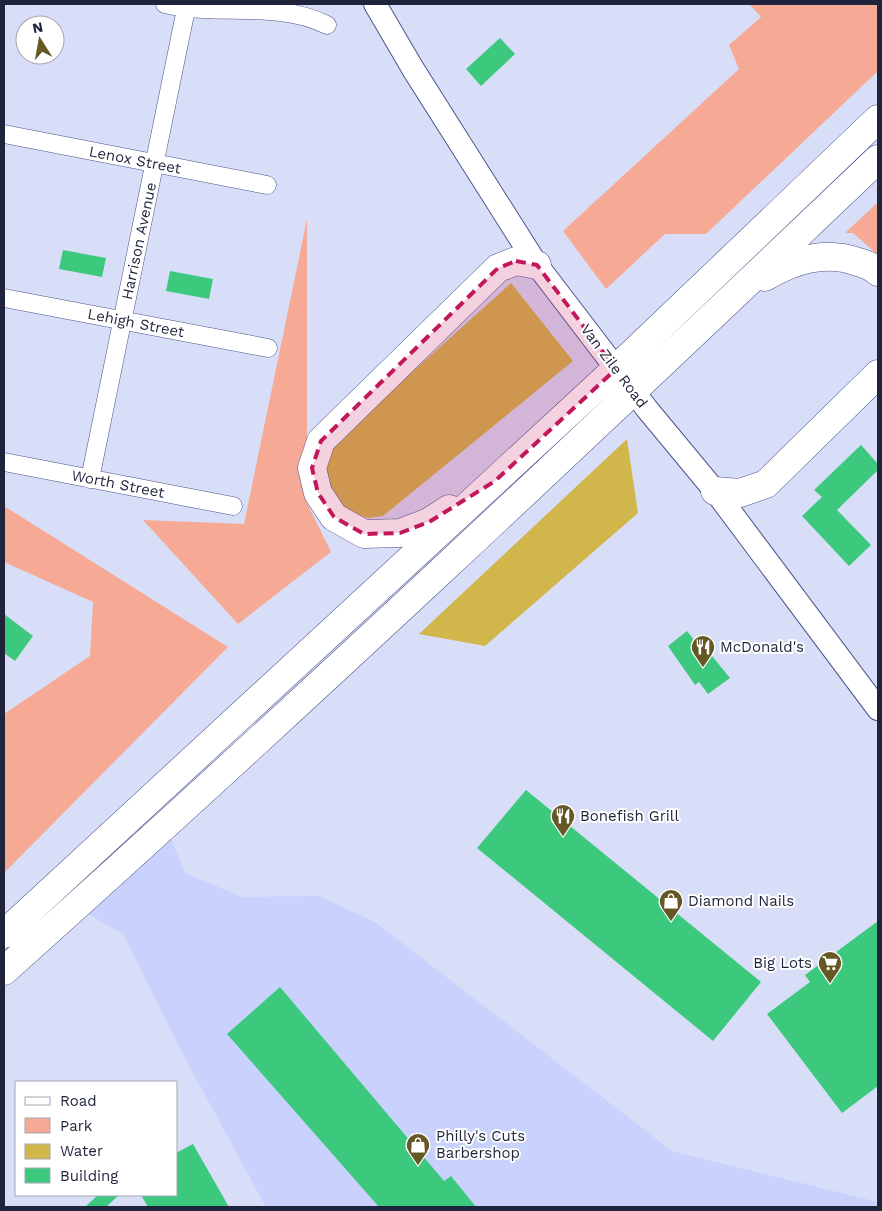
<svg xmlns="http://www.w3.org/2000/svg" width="882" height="1211" font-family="'Work Sans',sans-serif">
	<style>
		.built { fill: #c8d2fc }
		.green { fill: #f6aa96 }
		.water { fill: #d1b64b }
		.building { fill: #3cc97e }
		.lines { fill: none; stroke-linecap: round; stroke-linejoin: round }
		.minor-casing { stroke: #4b548b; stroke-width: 19 }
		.tertiary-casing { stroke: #4b548b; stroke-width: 24 }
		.trunk-casing { stroke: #4b548b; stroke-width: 29 }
		.minor { stroke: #fff; stroke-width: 18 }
		.tertiary { stroke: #fff; stroke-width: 22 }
		.trunk { stroke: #fff; stroke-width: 28 }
		.marked { fill: #c2185b; fill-opacity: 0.2; stroke: #c2185b; stroke-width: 4; stroke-dasharray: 10 6; stroke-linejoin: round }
		.labels { text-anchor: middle; stroke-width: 4; stroke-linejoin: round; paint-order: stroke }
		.street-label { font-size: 15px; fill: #1f243b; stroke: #fff }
		.poi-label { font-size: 15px; fill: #1f243b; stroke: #fff; text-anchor: start }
	</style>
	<rect width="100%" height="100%" fill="#d8def7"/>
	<path class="built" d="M 170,836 L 185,873 L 242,897 L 319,896 L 375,922 L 672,1151 L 878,1202 L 878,1207 L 266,1207 L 180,1049 L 123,934 L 86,913 Z"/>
	<path class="green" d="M 749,4 L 878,4 L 878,71 L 706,234 L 665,234 L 606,289 L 563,231 L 739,69 L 729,45 L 761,17 Z
		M 878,202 L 878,255 L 853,233 L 845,233 Z
		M 307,219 L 307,503 L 331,552 L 238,624 L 143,520 L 244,524 Z
		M 4,506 L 228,647 L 4,873 L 4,714 L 90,656 L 93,602 L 4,562 Z"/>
	<path class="water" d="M 511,283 L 573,361 L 383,516 L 368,518 L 344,510 L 330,486 L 324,464 L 332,444 Z
		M 627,439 L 638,513 L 485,646 L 419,634 Z"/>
	<path class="building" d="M 500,38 L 515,54 L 481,86 L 466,69 Z
		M 63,250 L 106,258 L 102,277 L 59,269 Z
		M 170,271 L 213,279 L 209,299 L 166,291 Z
		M 861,445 L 878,464 L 878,470 L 837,510 L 871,545 L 849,566 L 802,516 L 822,497 L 814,490 Z
		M 4,614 L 33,636 L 15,661 L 4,653 Z
		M 687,631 L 708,658 L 712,656 L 730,678 L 708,694 L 699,682 L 695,685 L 668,646 Z
		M 526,790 L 761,982 L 713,1041 L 477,848 Z
		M 878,921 L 878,1086 L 842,1113 L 767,1014 L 810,982 L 805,975 Z
		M 280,987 L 444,1181 L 451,1176 L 476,1207 L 379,1207 L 227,1034 Z
		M 193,1144 L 229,1207 L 148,1207 L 141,1195 L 176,1195 L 176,1153 Z
		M 98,1195 L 119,1195 L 106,1207 L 85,1207 Z"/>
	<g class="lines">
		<g class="minor-casing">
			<path id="minor" d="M 165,4 C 218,17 277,0 327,25
				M 4,134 L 267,185
				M 4,298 L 268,348
				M 4,462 L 233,506
				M 90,479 L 187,4"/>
		</g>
		<g class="tertiary-casing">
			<path id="tertiary" d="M 375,4 L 413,69 L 537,265 L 647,409 L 715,491 L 878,709"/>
		</g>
		<g class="trunk-casing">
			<path id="trunk" d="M 765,277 C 794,260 825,250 858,262 C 865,264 872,266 878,272
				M 715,491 L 740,493 L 766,484 L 878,374
				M 449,509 L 429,522 L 400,533 L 364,534 L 334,517 L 318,493 L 312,468 L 321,441 L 498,268 L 516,261 L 537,265
				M 4,934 L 616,369 L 878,119
				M 4,971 C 300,706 590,433 878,159"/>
		</g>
		<use href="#minor" class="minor"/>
		<use href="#tertiary" class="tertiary"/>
		<use href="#trunk" class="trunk"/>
	</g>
	<path class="marked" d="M 516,261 L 537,265 L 616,369 L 495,481 L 429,522 L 400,533 L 364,534 L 334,517 L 318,493 L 312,468 L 321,441 L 498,268 Z"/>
	<defs>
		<g id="restaurant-pin" transform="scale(1.25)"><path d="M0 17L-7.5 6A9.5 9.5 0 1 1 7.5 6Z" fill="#655825" stroke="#fff"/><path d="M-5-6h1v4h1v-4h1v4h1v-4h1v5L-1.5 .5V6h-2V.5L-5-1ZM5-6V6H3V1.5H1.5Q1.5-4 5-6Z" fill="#fff"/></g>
		<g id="shop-pin" transform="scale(1.25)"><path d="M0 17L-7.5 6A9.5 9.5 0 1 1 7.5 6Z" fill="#655825" stroke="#fff"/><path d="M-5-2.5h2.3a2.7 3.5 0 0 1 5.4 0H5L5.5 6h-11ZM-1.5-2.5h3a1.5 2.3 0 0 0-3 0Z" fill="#fff"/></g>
		<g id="supermarket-pin" transform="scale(1.25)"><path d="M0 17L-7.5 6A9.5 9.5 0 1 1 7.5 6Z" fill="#655825" stroke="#fff"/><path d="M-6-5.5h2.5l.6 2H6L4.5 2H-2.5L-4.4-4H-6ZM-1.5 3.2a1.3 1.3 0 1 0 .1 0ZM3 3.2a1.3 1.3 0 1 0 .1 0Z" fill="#fff"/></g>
	</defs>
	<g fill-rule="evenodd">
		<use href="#restaurant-pin" x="703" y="647"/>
		<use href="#restaurant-pin" x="563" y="816"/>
		<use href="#shop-pin" x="671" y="901"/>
		<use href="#supermarket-pin" x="830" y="963"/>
		<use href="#shop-pin" x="418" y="1145"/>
	</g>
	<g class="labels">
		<g class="street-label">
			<text transform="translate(135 160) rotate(11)" y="5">Lenox Street</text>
			<text transform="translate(139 241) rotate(-78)" y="5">Harrison Avenue</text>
			<text transform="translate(136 323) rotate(11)" y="5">Lehigh Street</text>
			<text transform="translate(614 366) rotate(53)" y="5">Van Zile Road</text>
			<text transform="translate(118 484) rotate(11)" y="5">Worth Street</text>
		</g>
		<g class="poi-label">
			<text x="720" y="652">McDonald's</text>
			<text x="580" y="821">Bonefish Grill</text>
			<text x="688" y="906">Diamond Nails</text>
			<text x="812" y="968" text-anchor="end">Big Lots</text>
			<text x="436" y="1141">Philly's Cuts<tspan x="436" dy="17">Barbershop</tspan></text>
		</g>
	</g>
	<rect width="882" height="1211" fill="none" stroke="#1f243b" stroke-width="10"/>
	<rect x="15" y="1081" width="162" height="115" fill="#ffffff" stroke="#a5a7b1"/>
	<rect x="25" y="1097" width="25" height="8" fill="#ffffff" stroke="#a5a7b1"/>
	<text x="60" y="1106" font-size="15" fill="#1f243b">Road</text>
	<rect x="25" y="1118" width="25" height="15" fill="#f6aa96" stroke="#a5a7b1"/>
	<text x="60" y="1131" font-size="15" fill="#1f243b">Park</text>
	<rect x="25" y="1144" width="25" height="15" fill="#d1b64b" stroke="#a5a7b1"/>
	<text x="60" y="1156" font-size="15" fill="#1f243b">Water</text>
	<rect x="25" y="1168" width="25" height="15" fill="#3cc97e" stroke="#a5a7b1"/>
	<text x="60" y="1181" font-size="15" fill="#1f243b">Building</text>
	<g transform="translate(40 40) rotate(349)"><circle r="24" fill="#ffffff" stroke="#a5a7b1"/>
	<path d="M0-4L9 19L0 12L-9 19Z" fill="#655825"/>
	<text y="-8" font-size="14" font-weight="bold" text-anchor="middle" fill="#1f243b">N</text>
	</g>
</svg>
